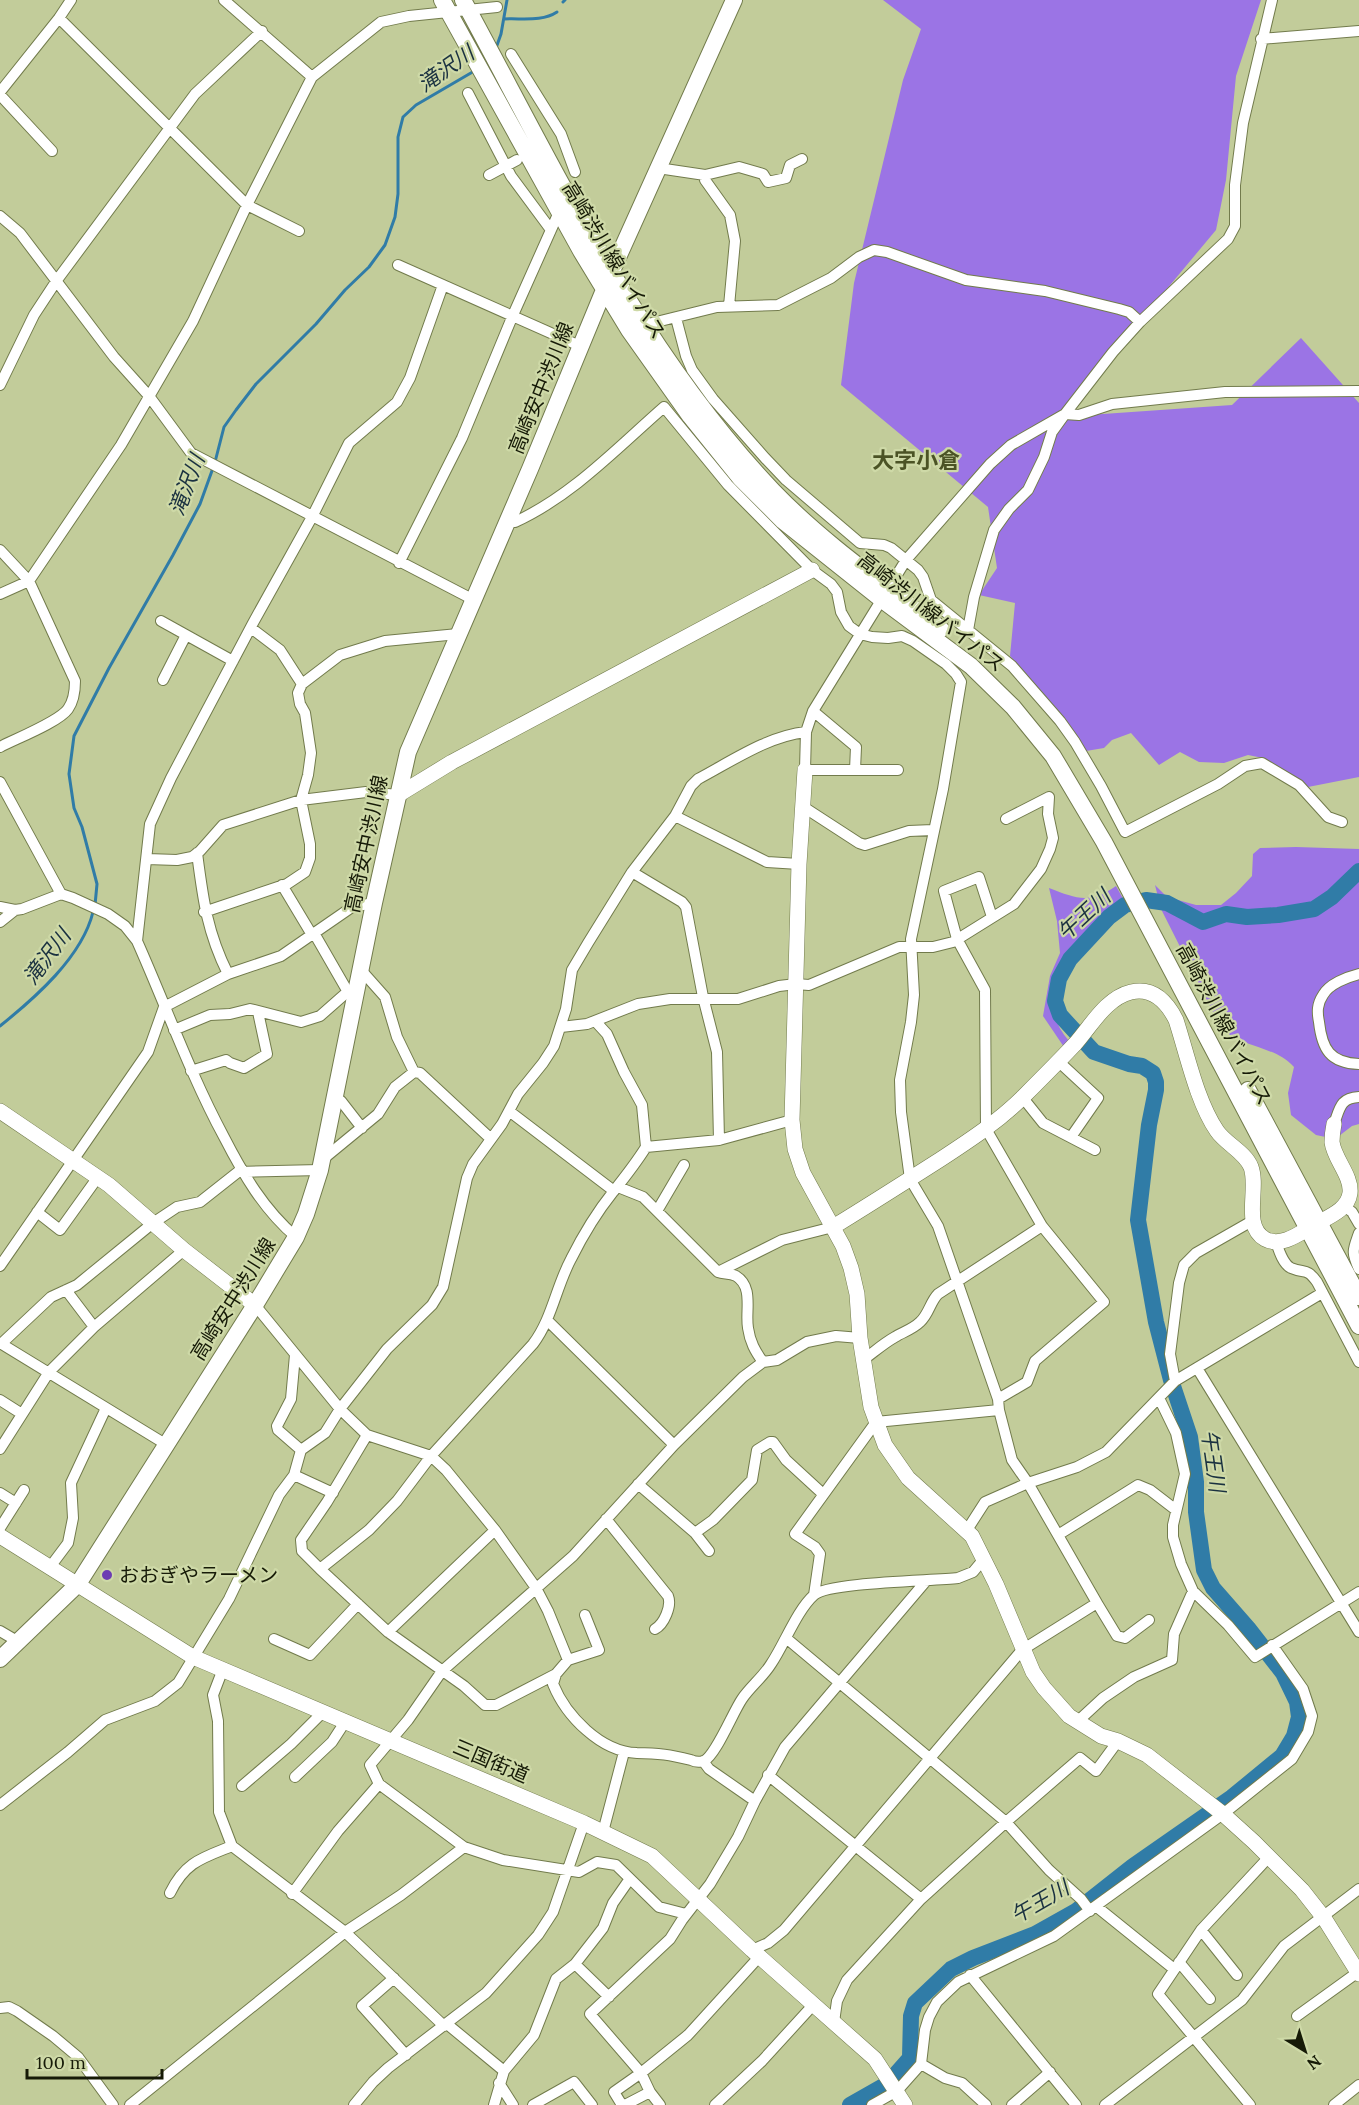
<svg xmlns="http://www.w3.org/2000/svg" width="1359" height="2105" font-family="Lora,'Noto Sans JP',serif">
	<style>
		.forest { fill: #9b74e5 }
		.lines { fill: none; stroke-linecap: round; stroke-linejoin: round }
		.stream { stroke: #307ca7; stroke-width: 3 }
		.river { stroke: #307ca7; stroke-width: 16 }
		.street-casing { stroke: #727b4c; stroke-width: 12 }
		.secondary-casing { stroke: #727b4c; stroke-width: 16 }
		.primary-casing { stroke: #727b4c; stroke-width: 18 }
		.street { stroke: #fff; stroke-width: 10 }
		.secondary { stroke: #fff; stroke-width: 15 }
		.primary { stroke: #fff; stroke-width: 16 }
		.poi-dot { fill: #6c3cb3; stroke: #ced9a7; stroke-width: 2 }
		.labels { text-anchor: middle; stroke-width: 4.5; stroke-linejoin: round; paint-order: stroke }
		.street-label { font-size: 20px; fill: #161a07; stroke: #ced9a7 }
		.poi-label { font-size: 20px; fill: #161a07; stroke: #ced9a7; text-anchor: start }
		.water-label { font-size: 21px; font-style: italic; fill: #1a3140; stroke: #ced9a7 }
		.quarter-label { font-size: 22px; font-weight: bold; fill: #4b5325; stroke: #ced9a7 }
	</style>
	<rect width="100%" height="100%" fill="#c2cc9a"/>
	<path class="forest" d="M 883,0 L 1261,0 L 1236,76 L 1226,180 L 1216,230 L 1060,417 L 1232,405 L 1301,338 L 1359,403 L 1359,777 L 1308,787 L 1263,758 L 1248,755 L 1224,763 L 1199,762 L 1180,752 L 1159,765 L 1131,733 L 1112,740 L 1104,748 L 1086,751 L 1059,713 L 1010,656 L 1015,603 L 979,595 L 997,568 L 988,507 L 841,385 L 854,283 L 903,80 L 921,29 Z
		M 1296,847 L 1359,849 L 1359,1124 L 1352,1126 L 1335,1139 L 1316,1135 L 1291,1115 L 1288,1093 L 1294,1067 C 1274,1045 1243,1049 1221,1028 L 1161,909 L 1155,885 L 1167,897 L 1196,905 L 1221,905 L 1236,893 L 1252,876 L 1253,854 L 1260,848 Z
		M 1116,886 L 1125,902 C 1083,933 1024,990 1069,1041 L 1064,1047 L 1043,1016 L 1050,976 L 1060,953 L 1057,921 L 1049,888 C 1077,899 1090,904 1116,886 Z"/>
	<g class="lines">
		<path class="stream" d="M 563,2 L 565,0
			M 504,19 C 522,18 542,22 557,12
			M 496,48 L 501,34 L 507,0
			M 215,462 L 224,427 L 236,410 L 256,384 L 316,324 L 345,290 L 369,267 L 385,245 L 395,217 L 398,194 L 398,137 L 403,117 L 416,105 L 476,70
			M 95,905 L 97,884 L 82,827 L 74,808 L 69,774 L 74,736 L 109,668 L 173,555 L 200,504 L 213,468
			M 0,1026 C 35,998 82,957 93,912"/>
		<path class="river" d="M 850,2105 L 887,2084 L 910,2058 L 911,2016 L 915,2003 L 951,1969 L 973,1958 L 1035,1934 L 1076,1911 L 1133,1866 L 1232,1797 L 1282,1756 L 1294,1736 L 1299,1717 L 1297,1702 L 1283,1673 L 1248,1628 L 1213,1588 L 1204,1570 L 1196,1512 L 1196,1482 L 1190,1437 L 1171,1380 L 1156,1322 L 1138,1220 L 1149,1125 L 1156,1090 L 1156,1082 L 1153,1073 L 1142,1066 L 1129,1064 L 1094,1052 L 1060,1015 L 1055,1001 L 1059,979 L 1070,959 L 1109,917 L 1125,905 L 1146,900 L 1167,903 L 1203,922 L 1226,914 L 1247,917 L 1278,915 L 1314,909 L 1332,897 L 1359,871"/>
		<g class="street-casing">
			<path id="street" d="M 224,0 L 312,77
				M 59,18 L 247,205 L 299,231
				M 1261,39 L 1359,31
				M 511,54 L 561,134 L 575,172
				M 0,92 L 59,18 L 71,0
				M 468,93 L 511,176 L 551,230
				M 0,95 L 52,151
				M 658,168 L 705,175 L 739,167 L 763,174 L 768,182 L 786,178 L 790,165 L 802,159
				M 489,175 L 517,160
				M 705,175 L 705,180 L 730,215 L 735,241 L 729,306
				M 0,216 L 20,233 L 114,357 L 149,396 L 191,453 L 474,600
				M 398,265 L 580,346
				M 676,318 L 686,356 L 692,370 L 713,399 L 765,458 L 786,480 L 860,543 L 884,545 L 891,548 L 918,570 L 923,577 L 931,600 L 1012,666 L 1060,721 L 1075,742 L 1101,786 L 1125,832 L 1218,784 L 1245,766 L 1262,763 L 1299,785 L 1328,817 L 1342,822
				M 644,325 L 717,307 L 778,305 L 831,278 L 859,257 L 874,250 L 887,252 L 966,280 L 1045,291 L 1119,309 L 1129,312 L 1140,322
				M 0,385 L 34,315 L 57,280 L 195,94 L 262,31
				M 508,520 L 515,522 C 572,496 617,448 664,407 L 728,485 L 812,570 L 831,584 L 837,592 L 841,612 L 849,626 L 860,634 L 872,637 L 888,638 L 902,636 L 913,641 L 946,664 L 956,674 L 961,682 L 943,789 L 911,939 L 914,995 L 911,1022 L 900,1080 L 901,1112 L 910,1179 L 938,1226 L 998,1399 L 999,1410 L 1012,1460 L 1028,1483 L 1097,1603 L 1022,1650 L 784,1930 L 768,1943 L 752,1950
				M 0,550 L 29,581 L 75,681 C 75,690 73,702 68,709 C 59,722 15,739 0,747
				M 399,563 L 462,438 L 513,315 L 559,212
				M 0,594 L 29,581 L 121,445 L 193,321 L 247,205 L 312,77 L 381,22 L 409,16 L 497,7
				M 161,621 L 233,661
				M 251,628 L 280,650 L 302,684
				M 968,630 L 974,597 L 994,530 L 1009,509 L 1028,490 L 1044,457 L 1052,432 L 1065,414 L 1079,415 L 1112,404 L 1225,392 L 1359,391
				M 163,680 L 186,635
				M 813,711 L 856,747 L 855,770
				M 898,770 L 805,770 L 806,732 L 813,711 L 906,560 L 990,464 L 1011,445 L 1065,414 L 1113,352 L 1140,322 L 1228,239 L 1235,226 L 1235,185 L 1243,123 L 1272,0
				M 0,782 L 61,894
				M 802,806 L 859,843 L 865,845 L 909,831 L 933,830
				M 675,816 L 767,862 L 799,864
				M 197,853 C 203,899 207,932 228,974
				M 147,859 L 177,860 L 192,857 L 200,851 L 223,825 L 301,800 L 366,792 L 398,795
				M 632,872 L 682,902 L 686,907 L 703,997 L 717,1052 L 719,1140
				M 282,885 L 312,935
				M 0,907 L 15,910 L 22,909 L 61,894 L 73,898 L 108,914 L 125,926 L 137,941 C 166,1006 190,1074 224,1137 C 243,1174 264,1210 296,1237
				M 204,912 L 287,884 L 305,872 L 310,858 L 310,844 L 301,800 L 308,775 L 311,753 L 305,713 L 300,704 L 298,693 L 302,684 L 340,655 L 385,641 L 458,634
				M 992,917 L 979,877 L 944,891 L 957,939 L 985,990 L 986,1129 L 1042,1226 L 1104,1302 L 1035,1361 L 1027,1382 L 998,1399
				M 0,922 L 15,910
				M 314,933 L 348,992
				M 137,941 L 150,824 L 171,778 L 253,623 L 312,517 L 349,443 L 397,402 L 410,378 L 443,285
				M 361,970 L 385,997 L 397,1037 L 414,1072 L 420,1073 L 491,1139
				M 1359,974 C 1347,977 1329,984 1323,995 C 1317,1004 1317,1012 1319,1022 C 1322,1049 1330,1063 1359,1064
				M 596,1022 L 607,1034 L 624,1072 L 642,1105 L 646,1147
				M 561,1027 L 587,1024 L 638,1004 L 670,999 L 738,999 L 779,986 L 796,984 L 809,985 L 899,947 L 933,947 L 953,942 L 1014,904 L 1041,869 L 1050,849 L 1053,838 L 1048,814 L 1049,797 L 1006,819
				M 174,1030 L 210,1015 L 230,1014 L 250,1009 L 301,1022 L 320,1016 L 345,994 L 357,988
				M 1058,1061 L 1098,1098 L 1071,1137
				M 191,1071 L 226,1060 L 230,1063 L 244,1068 L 267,1054 L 258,1012
				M 1023,1098 L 1043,1123 L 1095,1150
				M 335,1099 L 341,1101 L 362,1128
				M 509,1111 L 614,1191
				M 1334,1124 C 1340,1108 1340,1098 1359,1097
				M 322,1160 L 378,1114 L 395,1087 L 414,1072
				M 618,1187 L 643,1197 L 718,1272 C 724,1274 730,1273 736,1276 C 754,1287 745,1311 748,1328 C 750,1342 755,1351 763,1362
				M 1344,1206 L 1352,1212 L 1359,1224
				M 657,1211 L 684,1165
				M 37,1212 L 60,1230 L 98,1177
				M 1359,1233 C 1353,1250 1351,1251 1359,1269
				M 1276,1242 C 1279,1251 1283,1264 1291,1268 C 1305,1274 1306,1267 1317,1282 L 1359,1362
				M 0,1266 L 148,1052 L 164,1007 L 228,974 L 281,956 L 352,907 L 374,903
				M 718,1272 L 782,1240 L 833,1227
				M 66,1290 L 94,1327
				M 255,1305 L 340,1409 L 367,1435 L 431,1456 L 446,1470 L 495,1530 L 536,1588 L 548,1611 L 568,1660 L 556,1674 L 553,1684 C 566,1716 601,1752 637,1753 C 659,1753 670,1755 691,1760 C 695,1762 700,1762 704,1761 C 716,1755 733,1712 742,1699 C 750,1687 763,1677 771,1664 C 784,1645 797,1610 814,1595 C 829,1582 932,1581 958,1578 L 973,1572 L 983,1560
				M 547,1320 L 674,1445
				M 0,1343 L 167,1445
				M 1,1344 L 51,1297 L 77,1285 L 153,1223 L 177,1207 L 200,1202 L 238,1172 L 320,1170
				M 295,1355 L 291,1399 L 277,1426 L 278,1430 L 301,1450
				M 863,1360 C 874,1352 884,1343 895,1337 C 903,1332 913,1329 920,1322 C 929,1314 930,1302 938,1294 L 1042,1226
				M 1197,1368 L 1359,1632
				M 1175,1381 L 1170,1354 L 1179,1283 L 1184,1265 L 1196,1253 L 1252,1221
				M 1159,1398 L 1176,1433 L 1185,1474 L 1173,1525 L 1173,1537 L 1181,1564 L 1193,1591 L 1228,1625 L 1255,1657 L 1359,1592
				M 0,1400 L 22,1414
				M 0,1449 L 49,1372 L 94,1327 L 184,1250
				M 294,1475 L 333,1493
				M 638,1484 L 695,1533 L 709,1551
				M 0,1493 L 16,1503
				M 606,1519 L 668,1596 C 672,1606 664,1624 655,1629
				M 0,1528 L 24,1490
				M 967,1530 L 985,1502 L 1028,1483 L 1077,1467 L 1106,1452 L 1175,1381 L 1322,1293
				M 695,1533 L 713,1520 L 752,1480 L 757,1450 L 770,1442 L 773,1442 L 786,1460 L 823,1494
				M 1058,1535 L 1138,1485 L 1150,1490 L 1176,1510
				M 50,1567 L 68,1543 L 73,1518 L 71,1483 L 106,1408
				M 320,1569 L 302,1551 L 301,1540 L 327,1502 L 367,1435
				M 814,1595 L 820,1554 L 815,1547 L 795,1534 L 876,1422 L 999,1410
				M 1097,1603 L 1117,1636 L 1125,1638 L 1149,1620
				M 0,1631 L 17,1641
				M 388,1632 L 495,1530
				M 786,1638 L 1006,1822 L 1049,1870 L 1081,1899 L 1090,1911
				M 274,1639 L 310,1655 L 358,1604
				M 568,1660 L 599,1650 L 585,1615
				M 223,1669 L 213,1695 L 218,1721 L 219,1812 L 232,1846
				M 556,1674 L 496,1705 L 485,1705 L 464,1686 L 388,1632 L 320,1569 L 369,1530 L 397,1501 L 431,1456 L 533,1344 C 552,1319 556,1287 571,1259 C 582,1237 597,1212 613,1192 C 625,1177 636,1163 646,1147 L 719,1140 L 792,1120
				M 1077,1722 L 1103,1698 L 1134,1677 L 1172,1660 L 1174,1634 L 1193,1591
				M 703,1761 L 709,1769 L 755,1801
				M 768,1775 L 921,1899
				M 295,1777 L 332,1742 L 345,1722
				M 242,1786 L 291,1744 L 323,1712
				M 0,1805 L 68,1752 L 105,1720 L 155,1701 L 178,1683 L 229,1599 L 279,1495 L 294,1475 L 301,1450 L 325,1433 L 340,1409 L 387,1349 L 432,1305 L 443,1287 L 467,1178 L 473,1164 L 502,1124 L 518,1094 L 543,1063 L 554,1046 L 566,1009 L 572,970 L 588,943 L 632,872 L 675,816 L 691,786 L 698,779 C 732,761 768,736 806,732
				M 603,1832 L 624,1752
				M 170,1893 C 185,1862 202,1858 232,1846 L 345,1932 L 444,2026
				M 292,1894 L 338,1831 L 379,1784
				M 1097,1907 L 1174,1969
				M 686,1914 L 659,1907 L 616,1865 L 597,1862 L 579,1872 L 503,1860 L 464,1847 L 379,1784 L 370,1765 L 408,1720 L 442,1671 L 573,1556 L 674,1445 L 743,1377 L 763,1362 L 777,1360 L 807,1342 L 836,1336 L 860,1338
				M 1201,1930 L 1237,1975
				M 1179,1962 L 1210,1999
				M 575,1964 L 609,1997
				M 970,1975 L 1076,2105
				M 394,1978 L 362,2006 L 406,2055
				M 0,2008 L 9,2007 L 17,2011 L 53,2036 L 78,2057 L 113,2105
				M 1297,2016 L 1358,1972
				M 834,2022 L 837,2001 L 847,1980 L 921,1899 L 1006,1822 L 1080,1758 L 1096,1771 L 1118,1741
				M 447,2024 L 504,2071 L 494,2105
				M 921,2064 L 945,2078 L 962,2083 L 986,2105
				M 504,2071 L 534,2035 L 556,1979 L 575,1964 L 603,1928 L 613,1903 L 629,1880
				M 499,2083 L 513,2105
				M 130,2105 L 345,1932 L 401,1895 L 464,1847
				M 354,2105 L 373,2082 L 388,2068 L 486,1993 L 538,1935 L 553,1912 L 584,1823
				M 533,2105 L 574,2082 L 592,2105
				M 622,2105 L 614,2092 L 641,2073 L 590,2014 L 670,1939 L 682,1920 L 710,1884 L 738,1837 L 755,1801 L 785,1747 L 926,1581
				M 625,2105 L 650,2092
				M 660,2105 L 650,2092 L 641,2073 L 688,2035 L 759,1957
				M 715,2105 L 762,2061 L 814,2004
				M 872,2105 L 897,2091 L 921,2064 L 925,2030 L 929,2017 L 937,2002 L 958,1982 L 1054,1936 L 1223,1814 L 1292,1759 L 1308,1732 L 1312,1716 L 1303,1689 L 1272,1645
				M 1012,2105 L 1050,2072
				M 1105,2105 L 1242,2000 L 1284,1946 L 1359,1889
				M 1250,2105 L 1158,1994 L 1201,1930 L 1269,1857
				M 1334,2105 L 1359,2085"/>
		</g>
		<g class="secondary-casing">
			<path id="secondary" d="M 805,770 L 799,864 L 792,1120 L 795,1149 L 803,1173 L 843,1246 L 851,1268 L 857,1294 L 860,1338 L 871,1407 L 885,1445 L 908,1478 L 972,1536 L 996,1584 L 1033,1672 L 1044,1688 L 1069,1716 L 1101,1736 L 1118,1741 L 1147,1755 L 1223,1814 L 1254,1842 L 1302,1890 L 1324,1918 L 1359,1974
				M 398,795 L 452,762 L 812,570
				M 0,1111 L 109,1185 L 184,1250 L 255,1305
				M 833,1227 C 869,1205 905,1182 941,1159 C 970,1140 999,1121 1024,1096 C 1041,1079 1058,1062 1075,1044 C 1091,1026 1106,998 1131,992 C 1153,987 1167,1002 1176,1020 C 1187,1054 1197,1102 1217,1131 C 1226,1144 1245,1152 1251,1167 C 1259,1189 1242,1226 1265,1239 C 1281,1248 1300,1233 1314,1225 C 1328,1217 1348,1210 1350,1193 C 1352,1176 1334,1159 1332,1142 C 1332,1136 1333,1129 1334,1124
				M 0,1536 L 193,1657 L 584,1823 L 652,1856 L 752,1950 L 875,2059 L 905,2105"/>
		</g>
		<g class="primary-casing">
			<path id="primary" d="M 442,0 L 581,251 L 629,330 L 690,416 L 740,478 L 783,521 L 881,599 L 971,666 L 1013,707 L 1053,756 L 1104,842 L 1359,1326
				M 463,0 C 555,169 638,349 773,491 C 823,543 884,585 941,629
				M 1248,1090 L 1359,1297
				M 0,1659 L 78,1584 L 255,1305 L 296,1237 L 306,1214 L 320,1170 L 374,903 L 408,752 L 530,469 L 611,273 L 734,0"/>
		</g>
		<use href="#street" class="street"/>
		<use href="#secondary" class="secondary"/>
		<use href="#primary" class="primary"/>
	</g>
	<circle class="poi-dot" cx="107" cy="1575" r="6"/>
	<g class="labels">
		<g class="street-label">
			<text transform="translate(614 260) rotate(59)" y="7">高崎渋川線バイパス</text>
			<text transform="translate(541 388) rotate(-68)" y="7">高崎安中渋川線</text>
			<text transform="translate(931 612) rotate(38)" y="7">高崎渋川線バイパス</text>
			<text transform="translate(366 844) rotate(-78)" y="7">高崎安中渋川線</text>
			<text transform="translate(1224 1024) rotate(62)" y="7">高崎渋川線バイパス</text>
			<text transform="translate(233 1299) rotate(-58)" y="7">高崎安中渋川線</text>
			<text transform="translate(491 1761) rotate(23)" y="7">三国街道</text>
		</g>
		<g class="poi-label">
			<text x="119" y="1582">おおぎやラーメン</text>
		</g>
		<g class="water-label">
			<text transform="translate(446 69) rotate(-35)" y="7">滝沢川</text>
			<text transform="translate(187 485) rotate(-69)" y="7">滝沢川</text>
			<text transform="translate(1084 915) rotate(-43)" y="7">午王川</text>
			<text transform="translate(47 957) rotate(-53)" y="7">滝沢川</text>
			<text transform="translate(1213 1461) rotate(82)" y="7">午王川</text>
			<text transform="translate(1040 1902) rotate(-30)" y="7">午王川</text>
		</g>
		<g class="quarter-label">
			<text x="916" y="468">大字小倉</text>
		</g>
	</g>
	<g transform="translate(1305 2051) rotate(142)" stroke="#ced9a7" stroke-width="4.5" paint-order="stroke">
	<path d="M0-4.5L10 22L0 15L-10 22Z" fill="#161a07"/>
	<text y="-9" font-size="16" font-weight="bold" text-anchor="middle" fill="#161a07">N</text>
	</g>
	<path d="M27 2069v9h135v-9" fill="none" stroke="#161a07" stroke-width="3"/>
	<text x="36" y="2069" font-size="18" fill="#161a07" stroke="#ced9a7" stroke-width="4.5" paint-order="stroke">100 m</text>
</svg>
